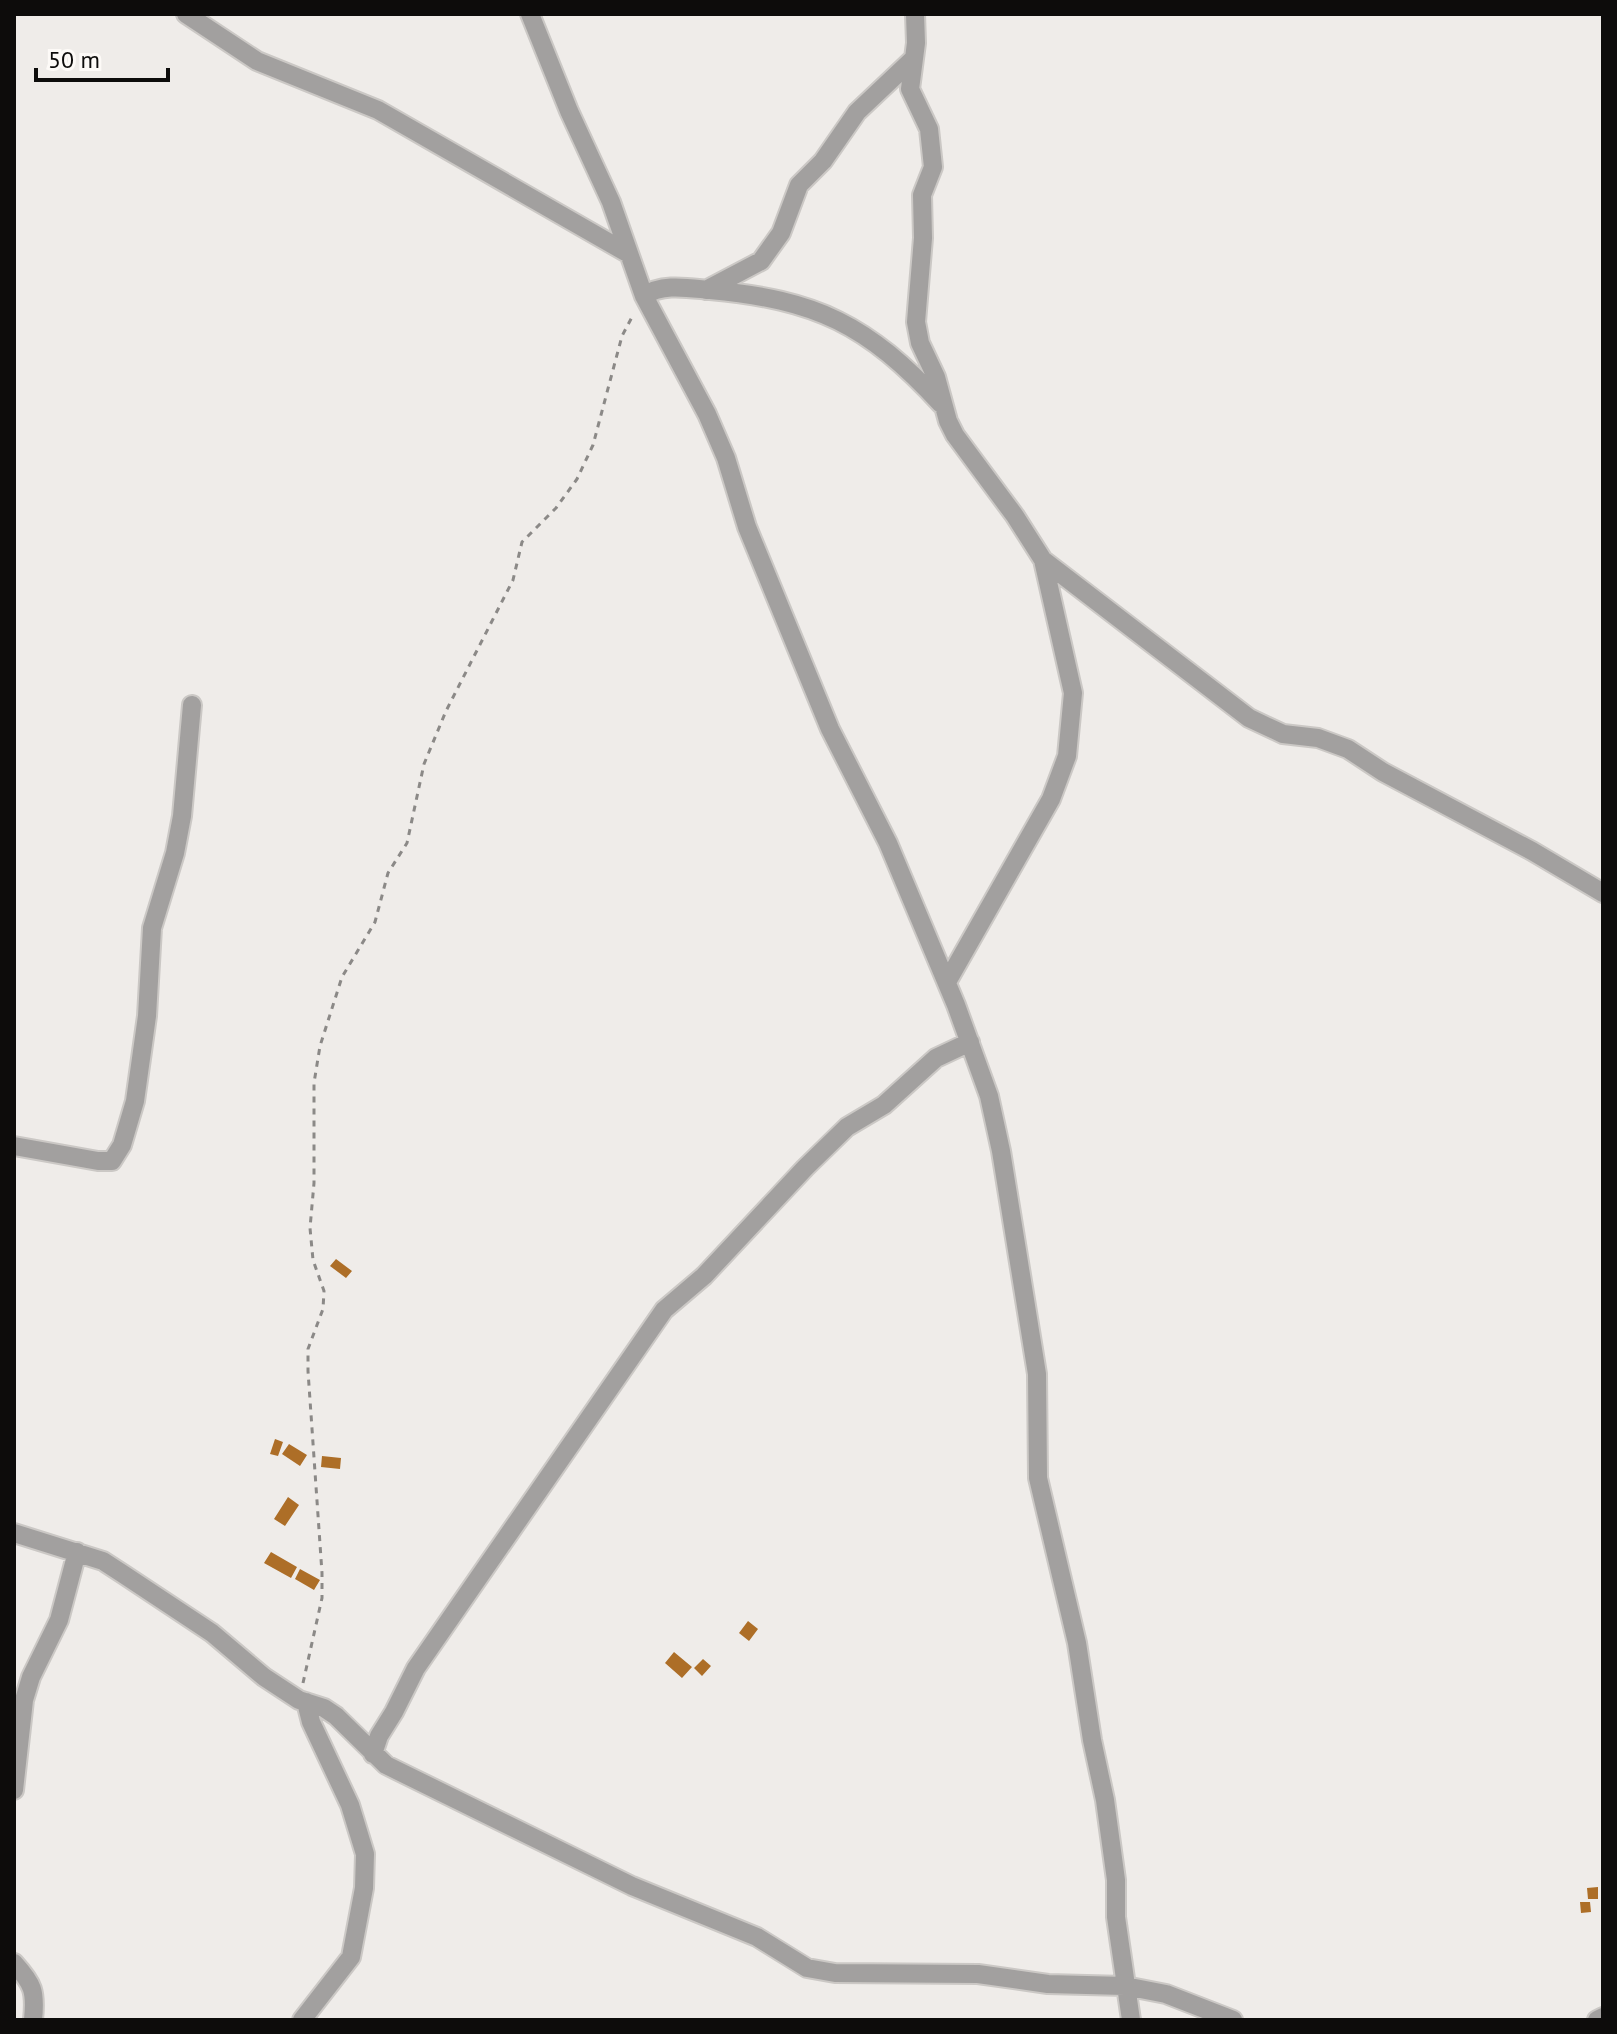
<svg xmlns="http://www.w3.org/2000/svg" width="1617" height="2034" font-family="'PT Sans',sans-serif">
	<style>
		.building { fill: #ad6e27 }
		.lines { fill: none; stroke-linecap: round; stroke-linejoin: round }
		.street-casing { stroke: #cbc8c5; stroke-width: 22 }
		.path { stroke: #8b8987; stroke-width: 3; stroke-dasharray: 6 6; stroke-linecap: butt }
		.street { stroke: #a2a09f; stroke-width: 18 }
	</style>
	<rect width="100%" height="100%" fill="#efece9"/>
	<path class="building" d="M 336,1259 L 352,1271 L 346,1278 L 330,1266 Z
		M 275,1439 L 283,1442 L 278,1456 L 270,1454 Z
		M 289,1444 L 307,1455 L 300,1466 L 282,1454 Z
		M 322,1456 L 341,1458 L 340,1469 L 321,1467 Z
		M 288,1497 L 299,1505 L 285,1526 L 274,1519 Z
		M 271,1552 L 297,1567 L 291,1578 L 264,1563 Z
		M 300,1569 L 320,1580 L 314,1590 L 295,1579 Z
		M 748,1621 L 758,1629 L 749,1641 L 739,1633 Z
		M 674,1652 L 692,1667 L 682,1678 L 665,1663 Z
		M 703,1659 L 711,1666 L 702,1676 L 694,1668 Z
		M 1598,1887 L 1598,1899 L 1588,1899 L 1587,1888 Z
		M 1580,1902 L 1590,1902 L 1591,1912 L 1581,1913 Z"/>
	<g class="lines">
		<g class="street-casing">
			<path id="street" d="M 186,14 L 257,61 L 378,110 L 629,254
				M 530,14 L 569,111 L 611,202 L 644,296 L 707,414 L 726,458 L 747,527 L 830,729 L 888,843 L 956,1005 L 989,1096 L 1001,1151 L 1037,1374 L 1038,1478 L 1077,1643 L 1092,1740 L 1105,1800 L 1116,1880 L 1116,1917 L 1131,2020
				M 915,14 L 916,43 L 910,89 L 929,129 L 933,167 L 922,195 L 923,238 L 916,322 L 920,343 L 936,377 L 948,421 L 955,435 L 1015,516 L 1043,560 L 1073,693 L 1067,756 L 1051,799 L 947,982
				M 706,290 L 761,261 L 781,233 L 799,185 L 823,161 L 857,112 L 912,60
				M 644,296 C 662,283 688,288 710,290 C 817,300 867,324 941,404
				M 1043,560 L 1249,718 L 1283,734 L 1318,738 L 1348,749 L 1383,772 L 1532,851 L 1603,893
				M 14,1146 L 98,1161 L 112,1161 L 122,1145 L 135,1101 L 147,1016 L 152,928 L 175,853 L 182,816 L 192,705
				M 14,1533 L 103,1561 L 123,1574 L 212,1633 L 264,1677 L 299,1700 L 324,1708 L 336,1716 L 386,1765 L 632,1886 L 757,1937 L 807,1968 L 835,1973 L 978,1974 L 1048,1984 L 1125,1986 L 1166,1994 L 1233,2020
				M 373,1754 L 379,1736 L 394,1712 L 416,1668 L 664,1310 L 704,1276 L 805,1168 L 847,1127 L 884,1105 L 936,1058 L 970,1042
				M 14,1790 L 24,1700 L 31,1677 L 59,1620 L 77,1552
				M 14,1963 C 33,1984 36,1991 33,2020
				M 302,2020 L 351,1957 L 364,1888 L 365,1854 L 350,1805 L 311,1722 L 306,1702
				M 1597,2020 L 1603,2017"/>
		</g>
		<path class="path" d="M 303,1683 L 322,1598 L 322,1573 L 308,1371 L 308,1349 L 323,1309 L 324,1291 L 313,1260 L 310,1228 L 314,1183 L 314,1083 L 320,1046 L 342,977 L 375,922 L 388,873 L 407,843 L 424,764 L 446,711 L 513,580 L 522,542 L 556,508 L 577,479 L 593,445 L 622,336 L 632,317 L 635,315"/>
		<use href="#street" class="street"/>
	</g>
	<rect width="1617" height="2034" fill="none" stroke="#0d0c0b" stroke-width="32"/>
	<path d="M36 68v12h132v-12" fill="none" stroke="#0d0c0b" stroke-width="4"/>
	<text x="48" y="68" font-size="24" fill="#0d0c0b" stroke="#fdfaf7" stroke-width="6" paint-order="stroke">50 m</text>
</svg>
